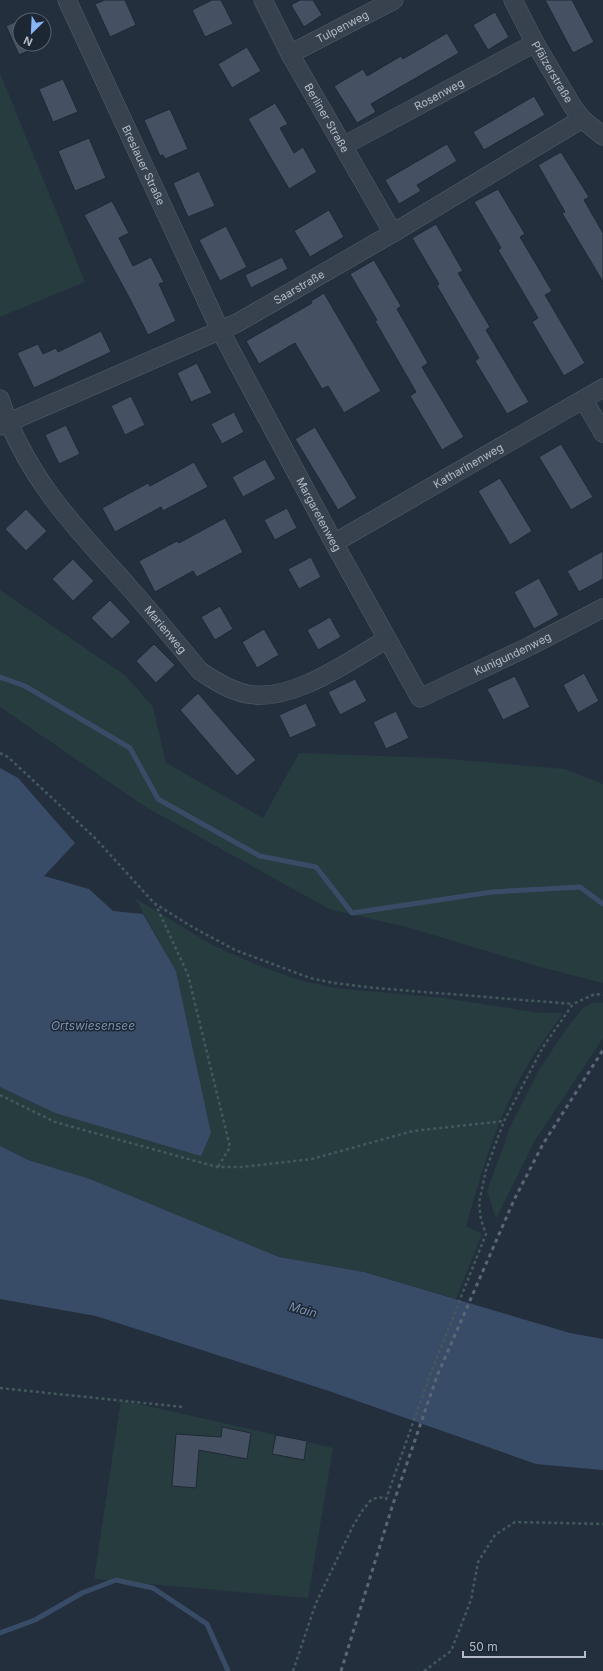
<svg xmlns="http://www.w3.org/2000/svg" width="603" height="1671" font-family="Inter,sans-serif">
	<style>
		.green { fill: #263c3f }
		.water { fill: #394c67 }
		.lines { fill: none; stroke-linecap: round; stroke-linejoin: round }
		.stream { stroke: #394c67; stroke-width: 5 }
		.building { fill: #455162; stroke: #1f2835 }
		.minor-casing { stroke: #565f6c; stroke-width: 19 }
		.path { stroke: #44595c; stroke-width: 2.5; stroke-dasharray: 3 3; stroke-linecap: butt }
		.minor { stroke: #38414e; stroke-width: 18 }
		.rail { stroke: #5a6575; stroke-width: 3; stroke-dasharray: 4 4; stroke-linecap: butt }
		.labels { text-anchor: middle; stroke-width: 3; stroke-linejoin: round; paint-order: stroke }
		.street-label { font-size: 11px; fill: #b4bcc9; stroke: #1d2633 }
		.water-label { font-size: 12px; font-style: italic; fill: #7c92b1; stroke: #1d2633 }
	</style>
	<rect width="100%" height="100%" fill="#242f3e"/>
	<path class="green" d="M 0,73 L 85,282 L 0,317 Z
		M 0,590 L 126,676 L 153,707 L 166,763 L 263,818 L 299,753 L 436,758 L 565,769 L 603,784 L 603,983 L 540,967 L 410,928 L 329,909 L 144,806 L 0,707 Z
		M 135,898 L 214,946 L 260,966 L 299,980 L 335,988 L 444,998 L 540,1013 L 563,1013 C 553,1028 541,1043 532,1058 C 499,1110 483,1168 466,1226 L 482,1234 L 456,1299 L 364,1272 L 279,1257 L 90,1179 L 28,1160 L 0,1146 L 0,1087 L 55,1113 L 211,1133 L 176,971 Z
		M 600,1002 L 603,1003 L 603,1038 L 534,1142 L 496,1219 L 487,1191 L 511,1125 L 539,1070 L 566,1029 L 583,1008 L 592,1003 Z
		M 121,1400 L 333,1448 L 308,1598 L 94,1579 Z"/>
	<path class="water" d="M 0,768 L 18,778 L 75,843 L 44,876 L 89,889 L 113,911 L 143,914 L 176,971 L 211,1133 L 201,1156 L 55,1113 L 0,1087 Z
		M 0,1146 L 28,1160 L 90,1179 L 279,1257 L 364,1272 L 570,1333 L 603,1339 L 603,1470 L 536,1464 L 329,1391 L 96,1316 L 0,1299 Z"/>
	<g class="lines">
		<path class="stream" d="M 0,677 L 25,686 L 130,748 L 158,799 L 260,856 L 316,867 L 352,913 L 492,892 L 580,887 L 603,904
			M 0,1633 L 35,1620 L 82,1593 L 116,1580 L 153,1588 L 207,1624 L 228,1671"/>
	</g>
	<path class="building" d="M 105,0 L 125,0 L 136,25 L 110,37 L 95,4 Z
		M 212,0 L 221,0 L 233,24 L 205,37 L 192,10 Z
		M 300,0 L 313,0 L 322,15 L 304,27 L 291,5 Z
		M 545,0 L 572,0 L 594,42 L 573,53 Z
		M 495,12 L 509,37 L 488,50 L 473,25 Z
		M 32,14 L 35,20 L 20,20 L 20,44 L 43,44 L 19,55 L 6,26 Z
		M 447,33 L 459,53 L 371,104 L 376,112 L 357,123 L 334,86 L 363,69 L 367,76 L 401,56 L 403,59 Z
		M 247,47 L 261,71 L 232,88 L 218,64 Z
		M 63,79 L 78,112 L 53,122 L 39,89 Z
		M 534,96 L 545,115 L 484,150 L 473,132 Z
		M 275,103 L 288,124 L 280,128 L 294,153 L 303,147 L 317,172 L 289,189 L 248,119 Z
		M 170,109 L 188,149 L 165,159 L 163,155 L 160,156 L 144,120 Z
		M 89,138 L 106,178 L 75,191 L 58,151 Z
		M 447,144 L 457,161 L 417,185 L 421,191 L 399,204 L 385,180 Z
		M 561,152 L 589,197 L 584,200 L 603,233 L 603,282 L 562,213 L 565,212 L 538,165 Z
		M 199,171 L 215,206 L 188,217 L 173,183 Z
		M 498,189 L 525,234 L 520,237 L 552,291 L 545,295 L 585,363 L 564,376 L 532,322 L 538,318 L 498,250 L 501,248 L 474,202 Z
		M 112,201 L 129,233 L 119,238 L 133,266 L 151,257 L 164,282 L 159,284 L 176,321 L 148,335 L 130,299 L 84,215 Z
		M 329,210 L 344,237 L 310,257 L 294,231 Z
		M 436,224 L 463,271 L 458,273 L 490,327 L 486,330 L 529,402 L 507,414 L 475,361 L 479,358 L 437,286 L 439,284 L 412,238 Z
		M 226,226 L 247,267 L 220,281 L 199,240 Z
		M 282,257 L 288,269 L 251,288 L 245,275 Z
		M 374,260 L 401,306 L 397,309 L 428,363 L 422,367 L 464,437 L 442,450 L 410,396 L 416,392 L 375,321 L 377,320 L 350,274 Z
		M 324,293 L 381,391 L 344,413 L 328,386 L 322,389 L 295,343 L 259,364 L 246,341 L 312,303 L 311,301 Z
		M 101,331 L 111,352 L 34,388 L 17,353 L 38,344 L 43,354 L 56,348 L 58,352 Z
		M 197,363 L 212,393 L 191,402 L 177,373 Z
		M 131,396 L 145,425 L 125,435 L 111,406 Z
		M 234,412 L 244,432 L 222,444 L 211,424 Z
		M 66,425 L 80,454 L 59,464 L 45,435 Z
		M 315,427 L 357,498 L 338,510 L 295,439 Z
		M 561,444 L 593,497 L 571,510 L 539,457 Z
		M 265,459 L 276,479 L 243,497 L 232,477 Z
		M 194,462 L 208,487 L 163,511 L 161,507 L 115,532 L 102,508 L 148,483 L 150,486 Z
		M 500,478 L 532,531 L 510,545 L 478,491 Z
		M 287,508 L 297,528 L 275,540 L 264,520 Z
		M 26,509 L 47,531 L 26,551 L 5,529 Z
		M 225,518 L 243,552 L 197,577 L 193,571 L 155,592 L 139,561 L 177,541 L 179,543 Z
		M 603,551 L 603,579 L 579,592 L 567,571 Z
		M 311,557 L 321,577 L 299,589 L 288,569 Z
		M 73,559 L 94,581 L 73,601 L 52,579 Z
		M 539,578 L 559,615 L 534,629 L 514,592 Z
		M 110,600 L 131,622 L 112,639 L 91,618 Z
		M 220,606 L 233,629 L 215,640 L 201,617 Z
		M 330,617 L 341,637 L 318,650 L 307,630 Z
		M 264,629 L 279,655 L 257,668 L 242,642 Z
		M 154,644 L 175,665 L 156,683 L 136,661 Z
		M 584,673 L 599,701 L 578,713 L 563,685 Z
		M 515,676 L 530,707 L 503,720 L 487,689 Z
		M 355,679 L 367,701 L 340,715 L 328,692 Z
		M 198,693 L 256,760 L 237,776 L 180,710 Z
		M 306,703 L 317,726 L 290,738 L 279,715 Z
		M 396,711 L 409,738 L 386,749 L 373,722 Z
		M 222,1427 L 251,1433 L 247,1459 L 199,1450 L 196,1488 L 172,1486 L 176,1434 L 221,1437 Z
		M 276,1435 L 307,1441 L 304,1460 L 272,1454 Z"/>
	<g class="lines">
		<g class="minor-casing">
			<g id="minor">
				<path id="s1" d="M 67,0 L 220,330 L 334,543 L 420,698 L 530,646 L 603,608"/>
				<path id="s2" d="M 263,0 L 290,54 L 393,233"/>
				<path id="s3" d="M 513,0 L 535,43 L 573,107 L 582,119 L 603,136"/>
				<path id="s4" d="M 290,54 L 394,0"/>
				<path id="s5" d="M 343,146 L 535,43"/>
				<path id="s6" d="M 0,399 C 26,477 74,526 127,585 C 152,613 176,642 200,671 C 215,681 229,690 247,694 C 292,703 349,661 387,639"/>
				<path d="M 584,400 L 603,433"/>
				<path id="s7" d="M 0,426 L 237,323 L 393,233 L 582,119"/>
				<path id="s8" d="M 334,543 L 603,388"/>
			</g>
		</g>
		<path class="path" d="M 0,753 L 8,757 L 95,838 L 154,903 L 194,928 L 235,950 L 310,978 L 334,983 L 375,988 L 573,1004
			M 155,903 L 188,975 L 230,1147 L 218,1167
			M 0,1095 L 55,1122 L 217,1167 L 242,1167 L 312,1159 L 413,1131 L 504,1121
			M 0,1388 L 183,1407
			M 293,1671 L 316,1603 L 353,1526 L 362,1511 L 371,1500 L 379,1497 L 386,1499 L 430,1375 L 486,1234 L 481,1220 L 479,1203 L 486,1170 L 504,1121 L 543,1047 L 573,1004 L 595,994 L 603,995
			M 424,1671 L 451,1651 L 471,1600 L 478,1562 L 495,1535 L 515,1522 L 603,1524"/>
		<use href="#minor" class="minor"/>
		<path class="rail" d="M 341,1671 L 392,1507 L 437,1376 L 514,1200 L 543,1144 L 603,1050"/>
	</g>
	<g class="labels">
		<g class="street-label">
			<text dy="4" stroke="none"><textPath href="#s4" startOffset="59">Tulpenweg</textPath></text>
			<text dy="4" stroke="none"><textPath href="#s3" startOffset="82">Pfälzerstraße</textPath></text>
			<text dy="4" stroke="none"><textPath href="#s5" startOffset="109">Rosenweg</textPath></text>
			<text dy="4" stroke="none"><textPath href="#s2" startOffset="134">Berliner Straße</textPath></text>
			<text dy="4" stroke="none"><textPath href="#s1" startOffset="182">Breslauer Straße</textPath></text>
			<text dy="4" stroke="none"><textPath href="#s7" startOffset="330">Saarstraße</textPath></text>
			<text dy="4" stroke="none"><textPath href="#s8" startOffset="155">Katharinenweg</textPath></text>
			<text dy="4" stroke="none"><textPath href="#s1" startOffset="573">Margaretenweg</textPath></text>
			<text dy="4" stroke="none"><textPath href="#s6" startOffset="286">Marienweg</textPath></text>
			<text dy="4" stroke="none"><textPath href="#s1" startOffset="885">Kunigundenweg</textPath></text>
		</g>
		<g class="water-label">
			<text x="93" y="1030">Ortswiesensee</text>
			<text transform="translate(303 1310) rotate(16)" y="4">Main</text>
		</g>
	</g>
	<g transform="translate(32 32) rotate(204)"><circle r="19" fill="#1d2633" stroke="#59626f"/>
	<path d="M0-3L7 15L0 10L-7 15Z" fill="#8ab4f8"/>
	<text y="-6" font-size="11" font-weight="bold" text-anchor="middle" fill="#b4bcc9">N</text>
	</g>
	<path d="M463 1651v6h122v-6" fill="none" stroke="#b4bcc9" stroke-width="2"/>
	<text x="469" y="1651" font-size="12" fill="#b4bcc9" stroke="#1d2633" stroke-width="3" paint-order="stroke">50 m</text>
</svg>
